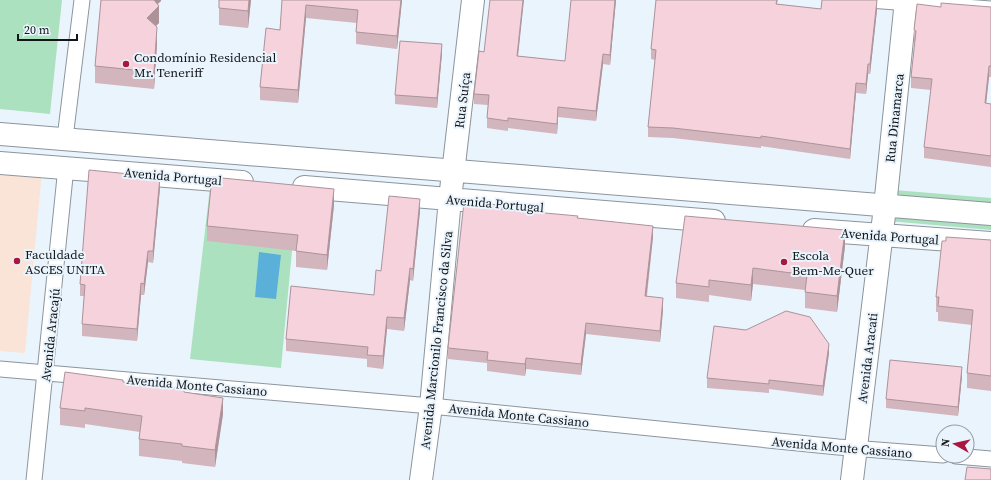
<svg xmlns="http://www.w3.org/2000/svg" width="991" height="480" font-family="'Source Serif 4',serif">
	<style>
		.education { fill: #fae4d7 }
		.green { fill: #abe1bf }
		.water { fill: #5bb0da }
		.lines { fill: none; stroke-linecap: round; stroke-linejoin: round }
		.street-casing { stroke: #8c959d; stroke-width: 17 }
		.secondary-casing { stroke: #8c959d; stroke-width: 24 }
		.street { stroke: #fff; stroke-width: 15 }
		.secondary { stroke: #fff; stroke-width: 22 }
		.wall { fill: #d3b5bd }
		.shaded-wall { fill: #ac939a }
		.building { fill: #f5d2dc; stroke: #ac939a }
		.poi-dot { fill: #ab163e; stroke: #eaf4fd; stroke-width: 1.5 }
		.labels { text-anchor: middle; stroke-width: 4; stroke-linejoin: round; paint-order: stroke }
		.poi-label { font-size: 13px; fill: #131619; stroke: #eaf4fd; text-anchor: start }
		.street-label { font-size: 13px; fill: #131619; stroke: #eaf4fd }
	</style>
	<rect width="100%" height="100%" fill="#eaf4fd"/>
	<path class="education" d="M 0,167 L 42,171 L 25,353 L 0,351 Z"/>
	<path class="green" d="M 0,0 L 62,0 L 50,114 L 0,109 Z
		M 211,179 L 298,187 L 281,368 L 190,359 Z
		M 882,189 L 991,198 L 991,230 L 877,220 Z"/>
	<path class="water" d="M 259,252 L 281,255 L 276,299 L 255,297 Z"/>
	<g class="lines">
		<g class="street-casing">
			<path id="street" d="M 869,0 L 991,9
				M 65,138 L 82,0
				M 0,369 L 431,406 L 838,447 L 943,455
				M 956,456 L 991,459
				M 34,480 L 66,167"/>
		</g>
		<g class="secondary-casing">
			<path id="secondary" d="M 0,134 L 991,214
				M 0,163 L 242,182
				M 304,187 L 714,221
				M 814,230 L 991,243
				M 421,480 L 431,406 L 450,199 L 473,0
				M 852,480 L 885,207 L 906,0"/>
		</g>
		<use href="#street" class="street"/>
		<use href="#secondary" class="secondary"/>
	</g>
	<path class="wall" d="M 101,0 L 161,1 L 158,4 L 159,23 L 156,26 L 157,44 L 154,89 L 95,83 L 95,66 Z
		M 251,0 L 248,28 L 219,25 L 219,8 Z
		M 282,0 L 402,0 L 397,49 L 356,44 L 356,32 L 357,23 L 306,18 L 298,103 L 260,100 L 260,87 L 280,30 Z
		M 616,0 L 610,65 L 603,64 L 596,121 L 558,117 L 557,134 L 508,128 L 508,131 L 487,128 L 487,118 L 488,105 L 474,104 L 474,94 L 518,56 L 565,61 Z
		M 656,0 L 778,0 L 777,4 L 821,9 L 877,10 L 870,74 L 868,74 L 866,94 L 856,93 L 850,159 L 761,146 L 761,148 L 673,138 L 648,137 L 648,127 L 655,60 L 651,59 L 651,49 Z
		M 941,7 L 991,7 L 991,77 L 989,77 L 986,103 L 991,104 L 991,167 L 924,158 L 924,147 L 931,90 L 911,88 L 911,77 L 915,42 L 914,42 L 914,30 Z
		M 442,53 L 437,108 L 395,104 L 395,95 Z
		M 160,188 L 153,263 L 148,262 L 144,295 L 141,295 L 137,341 L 82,336 L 82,324 L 84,296 L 80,296 L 80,284 Z
		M 334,205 L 327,270 L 296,267 L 296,251 L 207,241 L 207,226 Z
		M 501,209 L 578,218 L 653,237 L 647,296 L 663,310 L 660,342 L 586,334 L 581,375 L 526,369 L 525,376 L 487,371 L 487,363 L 448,359 L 448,348 Z
		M 420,211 L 413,281 L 410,280 L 404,331 L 387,329 L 383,369 L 367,367 L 367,359 L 286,351 L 286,339 L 374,295 L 381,271 Z
		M 991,240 L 991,391 L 967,388 L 967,373 L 972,325 L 938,321 L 938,312 L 936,312 L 936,297 Z
		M 845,246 L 837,312 L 805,308 L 805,290 L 753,284 L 751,301 L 709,295 L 709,302 L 676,298 L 676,283 Z
		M 829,353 L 823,396 L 769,389 L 769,393 L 707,388 L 707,378 Z
		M 962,376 L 958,416 L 886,408 L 886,399 Z
		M 123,382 L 184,392 L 223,414 L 215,467 L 182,463 L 182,461 L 139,456 L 139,439 L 140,432 L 85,424 L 85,428 L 60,425 L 60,408 Z"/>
	<path class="shaded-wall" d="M 150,0 L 161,0 L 161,1 L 150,10 Z
		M 249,0 L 251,0 L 248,28 L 248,11 Z
		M 401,0 L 402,0 L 397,49 L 397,36 Z
		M 523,0 L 524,0 L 517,66 L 517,56 Z
		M 615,0 L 616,0 L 610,65 L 610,55 Z
		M 877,0 L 877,10 L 870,74 L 870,64 Z
		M 306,5 L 306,18 L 298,103 L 298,90 Z
		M 159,6 L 159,23 L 147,34 L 147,18 Z
		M 157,27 L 157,44 L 154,89 L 154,72 Z
		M 442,44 L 442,53 L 437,108 L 437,98 Z
		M 603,54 L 603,64 L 596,121 L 596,111 Z
		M 868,64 L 868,74 L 866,94 L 866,84 Z
		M 989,66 L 989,77 L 985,114 L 985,103 Z
		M 856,83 L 856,93 L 850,159 L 850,149 Z
		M 558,107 L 558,117 L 557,134 L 557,124 Z
		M 160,177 L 160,188 L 153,263 L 153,251 Z
		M 334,189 L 334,205 L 327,270 L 327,255 Z
		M 420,199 L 420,211 L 413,281 L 413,269 Z
		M 653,226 L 653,237 L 645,308 L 645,296 Z
		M 845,230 L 845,246 L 837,312 L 837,296 Z
		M 148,251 L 148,262 L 144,295 L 144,284 Z
		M 410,268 L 410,280 L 404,331 L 404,318 Z
		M 753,268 L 753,284 L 751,301 L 751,285 Z
		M 141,283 L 141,295 L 137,341 L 137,329 Z
		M 663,298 L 663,310 L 660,342 L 660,331 Z
		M 387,317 L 387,329 L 383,369 L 383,356 Z
		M 586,323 L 586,334 L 581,375 L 581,364 Z
		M 829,344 L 829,353 L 823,396 L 823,386 Z
		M 526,358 L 526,369 L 525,376 L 525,364 Z
		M 962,367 L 962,376 L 958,416 L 958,407 Z
		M 223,398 L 223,414 L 215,467 L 215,450 Z"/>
	<path class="building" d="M 101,0 L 154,0 L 159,6 L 147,18 L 157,27 L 154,72 L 95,66 Z
		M 219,0 L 249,0 L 248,11 L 219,8 Z
		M 282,0 L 401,0 L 397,36 L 356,32 L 358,10 L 306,5 L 298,90 L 260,87 L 266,28 L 280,30 Z
		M 490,0 L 523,0 L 517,56 L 565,61 L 571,0 L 615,0 L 610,55 L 603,54 L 596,111 L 558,107 L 557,124 L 508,118 L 508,121 L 487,118 L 489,95 L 474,94 L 479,51 L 484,52 Z
		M 656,0 L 777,0 L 776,4 L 821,9 L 822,0 L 877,0 L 870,64 L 868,64 L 866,84 L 856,83 L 850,149 L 761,136 L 761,138 L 673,128 L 648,127 L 656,50 L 651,49 Z
		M 941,3 L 991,7 L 991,66 L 989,66 L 985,103 L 991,104 L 991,156 L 924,147 L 932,79 L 911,77 L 916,31 L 914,30 L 917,4 L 941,7 Z
		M 400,41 L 442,44 L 437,98 L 395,95 Z
		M 89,170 L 160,177 L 153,251 L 148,251 L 144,284 L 141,283 L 137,329 L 82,324 L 85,285 L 80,284 Z
		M 212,177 L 334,189 L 327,255 L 296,251 L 298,235 L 207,226 Z
		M 389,196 L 420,199 L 413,269 L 410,268 L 404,318 L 387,317 L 383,356 L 367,355 L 368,347 L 286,339 L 291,286 L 374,295 L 376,270 L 381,271 Z
		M 464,202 L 501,205 L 501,209 L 578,216 L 577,218 L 653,226 L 645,296 L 663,298 L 660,331 L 586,323 L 581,364 L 526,358 L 525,364 L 487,360 L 488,352 L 448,348 Z
		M 685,216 L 845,230 L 837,296 L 805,292 L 807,275 L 753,268 L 751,285 L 709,280 L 709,287 L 676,283 Z
		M 946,237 L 991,240 L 991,376 L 967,373 L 973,310 L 938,306 L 939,297 L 936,297 L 942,241 L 946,241 Z
		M 786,311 L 810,317 L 829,344 L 823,386 L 769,380 L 769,384 L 707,378 L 714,326 L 746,330 Z
		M 890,360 L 962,367 L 958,407 L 886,399 Z
		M 65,372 L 123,380 L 123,382 L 184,390 L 184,392 L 223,398 L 215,450 L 182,446 L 182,444 L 139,439 L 142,416 L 85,408 L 85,411 L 60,408 Z
		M 967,467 L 991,469 L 991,480 L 965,480 Z"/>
	<g class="poi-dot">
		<circle cx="126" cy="64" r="4"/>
		<circle cx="17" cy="261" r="4"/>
		<circle cx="784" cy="262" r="4"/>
	</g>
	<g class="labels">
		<g class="poi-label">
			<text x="134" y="62">Condomínio Residencial<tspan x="134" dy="15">Mr. Teneriff</tspan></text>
			<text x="25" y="259">Faculdade<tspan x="25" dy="15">ASCES UNITA</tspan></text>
			<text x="792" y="260">Escola<tspan x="792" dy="15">Bem-Me-Quer</tspan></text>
		</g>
		<g class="street-label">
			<text transform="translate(462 100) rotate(-83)" y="5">Rua Suíça</text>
			<text transform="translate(894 118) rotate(-84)" y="5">Rua Dinamarca</text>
			<text transform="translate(173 176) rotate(5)" y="5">Avenida Portugal</text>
			<text transform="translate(495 203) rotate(5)" y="5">Avenida Portugal</text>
			<text transform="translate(890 236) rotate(4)" y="5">Avenida Portugal</text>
			<text transform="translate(50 335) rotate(-84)" y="5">Avenida Aracajú</text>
			<text transform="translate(436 340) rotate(-84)" y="5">Avenida Marcionilo Francisco da Silva</text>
			<text transform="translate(867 358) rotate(-83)" y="5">Avenida Aracati</text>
			<text transform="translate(197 385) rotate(5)" y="5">Avenida Monte Cassiano</text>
			<text transform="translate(519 415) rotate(6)" y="5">Avenida Monte Cassiano</text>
			<text transform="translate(842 447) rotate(5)" y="5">Avenida Monte Cassiano</text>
		</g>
	</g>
	<g transform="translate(955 444) rotate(278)"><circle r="19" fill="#eaf4fd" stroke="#949ba2"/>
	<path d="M0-3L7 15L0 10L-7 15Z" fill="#ab163e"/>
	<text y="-6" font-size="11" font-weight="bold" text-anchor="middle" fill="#131619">N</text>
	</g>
	<path d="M18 34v6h59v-6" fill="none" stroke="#131619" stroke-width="2"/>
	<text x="24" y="34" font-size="12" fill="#131619" stroke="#eaf4fd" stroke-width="3" paint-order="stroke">20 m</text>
</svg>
